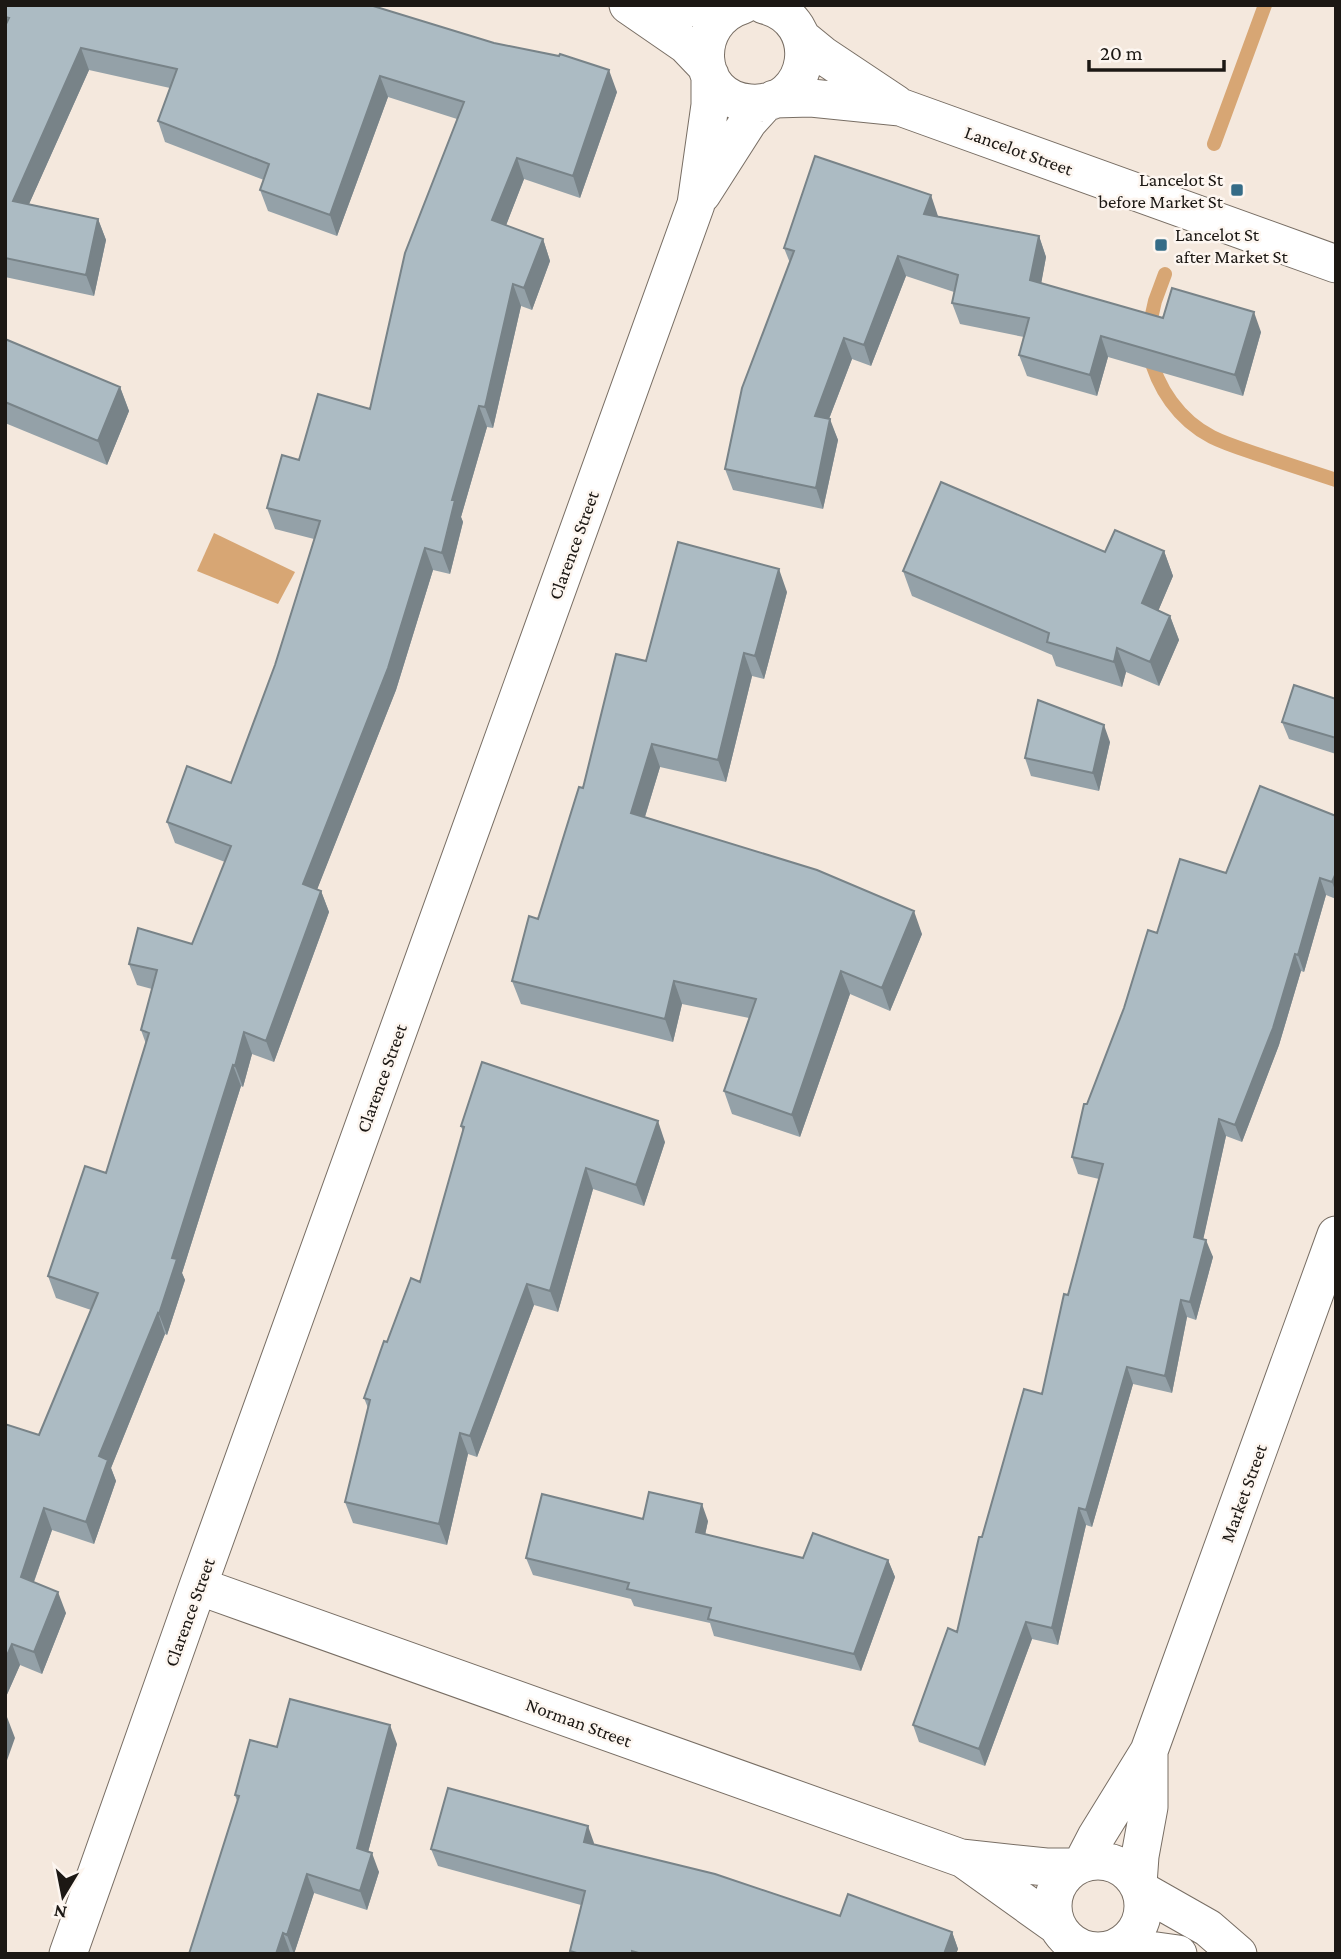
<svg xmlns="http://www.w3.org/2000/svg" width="1341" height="1959" font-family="'Crimson Pro',serif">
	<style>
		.water { fill: #d7a674 }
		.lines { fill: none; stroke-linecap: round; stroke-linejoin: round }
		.stream { stroke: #d7a674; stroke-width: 14 }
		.street-casing { stroke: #786e64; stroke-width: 39 }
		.street { stroke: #fff; stroke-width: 37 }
		.wall { fill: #94a1a8 }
		.shaded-wall { fill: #788388 }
		.building { fill: #acbbc3; stroke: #788388; stroke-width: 2 }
		.poi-dot { fill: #356c87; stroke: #fdf6f0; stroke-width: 2.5 }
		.labels { text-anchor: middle; stroke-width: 5; stroke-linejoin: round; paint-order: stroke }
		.street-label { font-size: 19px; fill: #1c1814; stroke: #fdf6f0 }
		.poi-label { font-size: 19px; fill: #1c1814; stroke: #fdf6f0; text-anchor: end }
	</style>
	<rect width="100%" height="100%" fill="#f4e8dd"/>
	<path class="water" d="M 214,533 L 295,572 L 278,604 L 197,571 Z"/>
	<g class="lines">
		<path class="stream" d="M 1214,144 L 1265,5
			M 1148,332 L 1155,301 L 1165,274
			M 1149,352 C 1157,388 1179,420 1212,437 C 1228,445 1246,450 1263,456 C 1288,464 1312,472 1336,480"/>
		<g class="street-casing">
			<path id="street" d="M 628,5 L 686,45 L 707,67
				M 743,5 C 690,21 694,99 750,103 C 812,108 825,20 764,5
				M 630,6 L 733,9
				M 802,38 L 824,56 L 896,104
				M 774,99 L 811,98 L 900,107 L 1336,264
				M 702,194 L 748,122 L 766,102
				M 198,1586 L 961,1858 L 1046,1867 L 1075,1867
				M 962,1858 L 1057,1926
				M1053 1906a45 45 0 1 1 90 0a45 45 0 1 1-90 0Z
				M 1082,1864 L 1096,1837 L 1149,1751 L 1336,1235
				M 1138,1884 L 1140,1856 L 1149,1807 L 1149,1752
				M 1141,1890 L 1208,1928 L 1238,1954
				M 1121,1946 L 1178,1954
				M 68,1954 L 198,1586 L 696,204 L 710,105 L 710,75"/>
		</g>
		<use href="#street" class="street"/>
	</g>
	<path class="wall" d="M 5,5 L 617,92 L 580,198 L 524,179 L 506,225 L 543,239 L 550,261 L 532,310 L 521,306 L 493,428 L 487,427 L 461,517 L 463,522 L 450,574 L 433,570 L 396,690 L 317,889 L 321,891 L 329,912 L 274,1062 L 252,1054 L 243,1087 L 241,1086 L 182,1273 L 185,1280 L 167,1335 L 165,1334 L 111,1468 L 116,1481 L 94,1544 L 52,1530 L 34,1582 L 66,1613 L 42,1674 L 20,1665 L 5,1699 L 5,1424 L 39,1435 L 91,1310 L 56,1298 L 48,1276 L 106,1173 L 146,1044 L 141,1030 L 152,989 L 137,985 L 129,964 L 192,944 L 225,862 L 175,843 L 167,822 L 231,783 L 275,665 L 314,539 L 275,529 L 267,508 L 299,460 L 370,409 L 457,119 L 388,97 L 337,236 L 268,211 L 260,190 L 264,180 L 165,142 L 158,121 L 170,88 L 89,70 L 29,204 L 98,219 L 106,240 L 94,296 L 5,277 Z
		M 938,216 L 1039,236 L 1046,257 L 1041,283 L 1163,318 L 1261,332 L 1243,396 L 1108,357 L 1097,396 L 1027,376 L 1019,355 L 1024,337 L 960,324 L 952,303 L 954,292 L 906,276 L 871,366 L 852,359 L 829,419 L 838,440 L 823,509 L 733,490 L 725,469 L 790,263 L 784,248 Z
		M 5,339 L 120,387 L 129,411 L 107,465 L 5,423 Z
		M 1164,551 L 1173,576 L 1158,611 L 1170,616 L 1179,640 L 1159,686 L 1126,672 L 1122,687 L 1056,666 L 1052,655 L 912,596 L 903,571 L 1105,552 Z
		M 787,592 L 764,679 L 752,676 L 726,782 L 660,767 L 645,817 L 922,934 L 890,1011 L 850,994 L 800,1137 L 732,1114 L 724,1091 L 749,1018 L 682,1004 L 673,1042 L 521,1004 L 512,981 L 538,919 L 583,788 L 646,661 Z
		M 1336,699 L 1336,754 L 1289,739 L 1282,722 Z
		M 1110,742 L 1099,791 L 1031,776 L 1025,758 Z
		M 1336,816 L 1336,899 L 1326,895 L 1304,972 L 1301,971 L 1279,1045 L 1242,1142 L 1226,1136 L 1203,1239 L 1213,1257 L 1196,1320 L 1187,1317 L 1172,1393 L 1133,1384 L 1092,1527 L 1086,1525 L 1058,1645 L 1032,1639 L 985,1766 L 919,1742 L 913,1725 L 957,1632 L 982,1537 L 1042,1394 L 1099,1179 L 1078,1174 L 1072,1157 L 1087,1104 L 1157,933 L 1226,873 Z
		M 461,1126 L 665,1142 L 644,1206 L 593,1189 L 558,1312 L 534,1305 L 477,1457 L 468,1454 L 447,1545 L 353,1523 L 345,1502 L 368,1408 L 364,1398 L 387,1342 L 420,1282 L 463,1132 Z
		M 643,1519 L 708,1521 L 705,1535 L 803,1558 L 888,1560 L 895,1577 L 861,1671 L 714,1636 L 710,1623 L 634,1606 L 631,1599 L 533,1575 L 526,1558 Z
		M 397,1744 L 368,1852 L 379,1872 L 367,1910 L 314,1893 L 294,1954 L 290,1952 L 289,1954 L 235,1795 L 277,1747 Z
		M 594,1843 L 594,1845 L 840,1916 L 952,1932 L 958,1949 L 956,1954 L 571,1954 L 570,1951 L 581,1905 L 438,1866 L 431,1849 Z"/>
	<path class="shaded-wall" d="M 81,48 L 89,70 L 21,222 L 13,201 Z
		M 609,70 L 617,92 L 580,198 L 573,176 Z
		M 380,76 L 388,97 L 337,236 L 330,215 Z
		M 517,158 L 524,179 L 500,241 L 492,220 Z
		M 931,195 L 938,216 L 932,234 L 924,214 Z
		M 98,219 L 106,240 L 94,296 L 86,275 Z
		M 1039,236 L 1046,257 L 1038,301 L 1030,280 Z
		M 543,239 L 550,261 L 532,310 L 524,288 Z
		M 898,256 L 906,276 L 871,366 L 864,345 Z
		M 513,284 L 521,306 L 493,428 L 485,407 Z
		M 1254,312 L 1261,332 L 1243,396 L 1235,375 Z
		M 1101,336 L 1108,357 L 1097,396 L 1090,375 Z
		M 844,338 L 852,359 L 822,437 L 815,416 Z
		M 120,387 L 129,411 L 107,465 L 98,441 Z
		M 479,406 L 487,427 L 461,517 L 463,522 L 450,574 L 442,553 L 452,500 Z
		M 830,419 L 838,440 L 823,509 L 816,488 Z
		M 425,548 L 433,570 L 396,690 L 311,905 L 303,884 Z
		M 1164,551 L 1173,576 L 1151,628 L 1142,603 Z
		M 779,569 L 787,592 L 764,679 L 755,656 Z
		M 1170,616 L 1179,640 L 1159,686 L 1150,662 Z
		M 1117,648 L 1126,672 L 1122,687 L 1114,662 Z
		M 744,653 L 752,676 L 726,782 L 718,760 Z
		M 1104,725 L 1110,742 L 1099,791 L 1093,773 Z
		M 652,744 L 660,767 L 639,836 L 631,813 Z
		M 1336,873 L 1336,893 L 1332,882 Z
		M 1320,878 L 1326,895 L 1304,972 L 1298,955 Z
		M 321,891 L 329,912 L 274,1062 L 266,1041 Z
		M 914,911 L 922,934 L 890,1011 L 882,988 Z
		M 1295,954 L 1301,971 L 1279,1045 L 1242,1142 L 1235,1125 Z
		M 841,971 L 850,994 L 800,1137 L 792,1115 Z
		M 674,981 L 682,1004 L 673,1042 L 665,1019 Z
		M 244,1032 L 252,1054 L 243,1087 L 235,1066 Z
		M 233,1065 L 241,1086 L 182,1273 L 185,1280 L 167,1335 L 159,1314 L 172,1258 Z
		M 1219,1119 L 1226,1136 L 1200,1254 L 1194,1237 Z
		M 658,1121 L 665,1142 L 644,1206 L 636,1185 Z
		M 586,1168 L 593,1189 L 558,1312 L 550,1291 Z
		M 1206,1240 L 1213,1257 L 1196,1320 L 1190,1302 Z
		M 527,1284 L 534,1305 L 477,1457 L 470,1436 Z
		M 1181,1300 L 1187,1317 L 1172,1393 L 1165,1376 Z
		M 158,1313 L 165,1334 L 111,1468 L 116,1481 L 94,1544 L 86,1522 L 99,1456 Z
		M 1127,1367 L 1133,1384 L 1092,1527 L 1086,1510 Z
		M 460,1433 L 468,1454 L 447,1545 L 439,1524 Z
		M 702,1504 L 708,1521 L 702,1549 L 696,1532 Z
		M 44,1508 L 52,1530 L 28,1598 L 21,1577 Z
		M 1079,1508 L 1086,1525 L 1058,1645 L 1052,1628 Z
		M 888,1560 L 895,1577 L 861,1671 L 854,1654 Z
		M 58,1592 L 66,1613 L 42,1674 L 34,1652 Z
		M 1026,1622 L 1032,1639 L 985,1766 L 979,1749 Z
		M 12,1644 L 20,1665 L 5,1699 L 5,1660 Z
		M 7,1717 L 15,1738 L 5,1766 L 5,1722 Z
		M 390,1725 L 397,1744 L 364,1867 L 357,1848 Z
		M 588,1826 L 594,1843 L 590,1859 L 584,1842 Z
		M 372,1853 L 379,1872 L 367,1910 L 360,1891 Z
		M 307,1874 L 314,1893 L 294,1954 L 287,1935 Z
		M 952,1932 L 958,1949 L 956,1954 L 944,1954 Z
		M 283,1933 L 290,1952 L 289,1954 L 276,1954 Z"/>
	<path class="building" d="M 5,5 L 370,5 L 494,43 L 559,56 L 560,54 L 609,70 L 573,176 L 517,158 L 492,220 L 543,239 L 524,288 L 513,284 L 485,407 L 479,406 L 452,500 L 455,500 L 442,553 L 425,548 L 388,668 L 303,884 L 321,891 L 266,1041 L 244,1032 L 235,1066 L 233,1065 L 172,1258 L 177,1259 L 159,1314 L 158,1313 L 99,1456 L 108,1460 L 86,1522 L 44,1508 L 21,1577 L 58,1592 L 34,1652 L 12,1644 L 5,1660 L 5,1424 L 39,1435 L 98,1293 L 48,1276 L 85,1166 L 106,1173 L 149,1033 L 141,1030 L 157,970 L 129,964 L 138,928 L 192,944 L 231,846 L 167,822 L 187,766 L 231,783 L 275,665 L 320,521 L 267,508 L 282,455 L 299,460 L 318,394 L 370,409 L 405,253 L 464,102 L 380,76 L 330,215 L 260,190 L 269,164 L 158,121 L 177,69 L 81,48 L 13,201 L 98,219 L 86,275 L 5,258 L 5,26 L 9,18 L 5,17 Z
		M 815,156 L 931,195 L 924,214 L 1039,236 L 1030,280 L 1163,318 L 1172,288 L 1254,312 L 1235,375 L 1101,336 L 1090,375 L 1019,355 L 1029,318 L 952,303 L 958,275 L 898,256 L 864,345 L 844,338 L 815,416 L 830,419 L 816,488 L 725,469 L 742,388 L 794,251 L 784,248 Z
		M 5,339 L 120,387 L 98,441 L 5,402 Z
		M 941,482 L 1105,552 L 1115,530 L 1164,551 L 1142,603 L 1170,616 L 1150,662 L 1117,648 L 1114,662 L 1047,642 L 1049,633 L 903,571 Z
		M 678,542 L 779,569 L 755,656 L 744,653 L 718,760 L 652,744 L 631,813 L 817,870 L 914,911 L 882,988 L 841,971 L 792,1115 L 724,1091 L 756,999 L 674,981 L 665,1019 L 512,981 L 529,916 L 538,919 L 579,787 L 583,788 L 616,654 L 646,661 Z
		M 1294,685 L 1336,699 L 1336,738 L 1282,722 Z
		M 1038,700 L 1104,725 L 1093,773 L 1025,758 Z
		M 1260,786 L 1336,816 L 1336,873 L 1332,882 L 1320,878 L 1298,955 L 1295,954 L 1273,1028 L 1235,1125 L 1219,1119 L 1194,1237 L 1206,1240 L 1190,1302 L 1181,1300 L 1165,1376 L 1127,1367 L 1086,1510 L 1079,1508 L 1052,1628 L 1026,1622 L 979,1749 L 913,1725 L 948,1628 L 957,1632 L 979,1537 L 982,1537 L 1024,1389 L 1042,1394 L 1064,1294 L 1068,1295 L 1103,1164 L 1072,1157 L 1084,1104 L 1087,1104 L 1124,1008 L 1148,930 L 1157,933 L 1180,859 L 1226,873 Z
		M 482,1062 L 658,1121 L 636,1185 L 586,1168 L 550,1291 L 527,1284 L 470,1436 L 460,1433 L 439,1524 L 345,1502 L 370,1400 L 364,1398 L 384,1341 L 387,1342 L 411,1278 L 420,1282 L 464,1127 L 461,1126 Z
		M 649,1492 L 702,1504 L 696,1532 L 803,1558 L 813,1533 L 888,1560 L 854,1654 L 708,1619 L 711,1608 L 627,1589 L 629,1583 L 526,1558 L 542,1494 L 643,1519 Z
		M 290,1699 L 390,1725 L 357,1848 L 372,1853 L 360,1891 L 307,1874 L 287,1935 L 283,1933 L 276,1954 L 189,1954 L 239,1796 L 235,1795 L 250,1740 L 277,1747 Z
		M 448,1788 L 588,1826 L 584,1842 L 715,1874 L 840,1916 L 848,1894 L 952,1932 L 944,1954 L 642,1954 L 632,1951 L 632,1954 L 580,1954 L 570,1951 L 585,1891 L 431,1849 Z"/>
	<g class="poi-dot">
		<rect x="1230" y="183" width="14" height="14" rx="3.5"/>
		<rect x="1154" y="238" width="14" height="14" rx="3.5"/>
	</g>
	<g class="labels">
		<g class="street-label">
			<text transform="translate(1019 150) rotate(20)" y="7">Lancelot Street</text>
			<text transform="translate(573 545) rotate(-70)" y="7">Clarence Street</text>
			<text transform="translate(381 1078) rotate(-70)" y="7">Clarence Street</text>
			<text transform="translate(1243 1493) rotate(-70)" y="7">Market Street</text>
			<text transform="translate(189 1612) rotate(-70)" y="7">Clarence Street</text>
			<text transform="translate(579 1722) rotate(20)" y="7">Norman Street</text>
		</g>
		<g class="poi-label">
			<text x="1223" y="186">Lancelot St<tspan x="1223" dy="22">before Market St</tspan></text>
			<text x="1175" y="241" text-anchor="start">Lancelot St<tspan x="1175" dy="22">after Market St</tspan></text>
		</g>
	</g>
	<rect width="1341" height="1959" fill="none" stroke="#1c1814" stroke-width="14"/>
	<g transform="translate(63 1896) rotate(190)" stroke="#fdf6f0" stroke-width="5" paint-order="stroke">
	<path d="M0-5L12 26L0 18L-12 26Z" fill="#1c1814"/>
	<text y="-10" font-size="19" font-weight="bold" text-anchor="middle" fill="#1c1814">N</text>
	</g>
	<path d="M1089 60v10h135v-10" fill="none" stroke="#1c1814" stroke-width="3.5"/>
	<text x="1100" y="60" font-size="21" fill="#1c1814" stroke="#fdf6f0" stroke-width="5" paint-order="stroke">20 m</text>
</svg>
